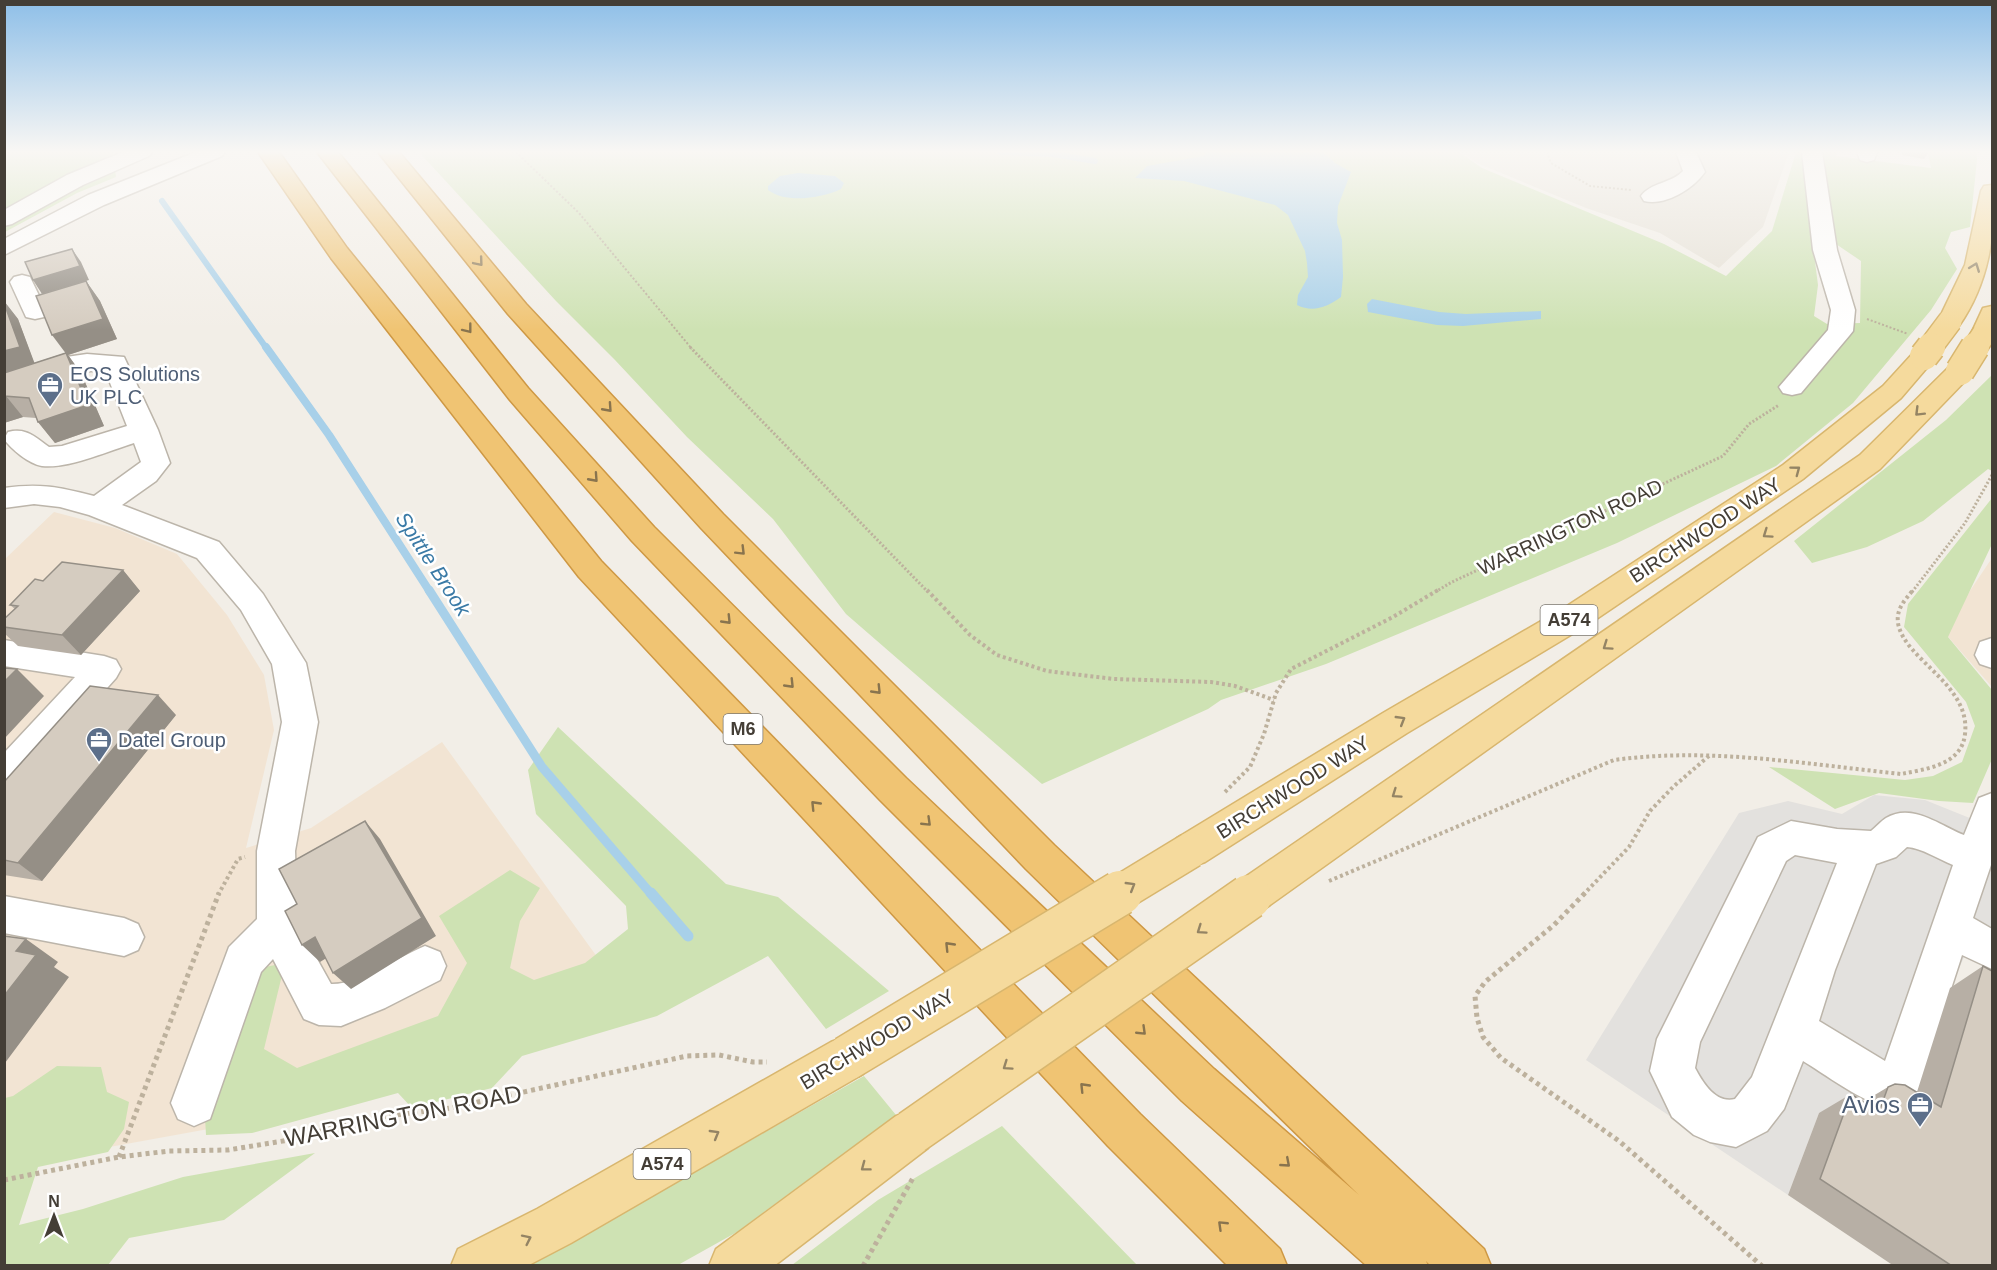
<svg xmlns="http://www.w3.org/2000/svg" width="1997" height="1270" font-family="Helvetica,sans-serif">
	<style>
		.residential { fill: #e5e0d5 }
		.commercial { fill: #f2e4d3 }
		.green { fill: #cee2b3 }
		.parking { fill: #e3e1de }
		.water { fill: #a8d0e9 }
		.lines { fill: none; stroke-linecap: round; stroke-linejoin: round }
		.stream-far3 { stroke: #a8d0e9; stroke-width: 6 }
		.stream-far2 { stroke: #a8d0e9; stroke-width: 8 }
		.stream-far1 { stroke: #a8d0e9; stroke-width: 9 }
		.stream { stroke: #a8d0e9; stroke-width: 11 }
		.minor-casing { stroke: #bcb5aa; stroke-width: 3 }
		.major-casing { stroke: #d8b66e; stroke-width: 3 }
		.highway-casing { stroke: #ce9844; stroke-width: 3 }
		.path-far3 { stroke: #bdb19d; stroke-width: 2; stroke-dasharray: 2 2; stroke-linecap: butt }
		.path-far2 { stroke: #bdb19d; stroke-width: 3; stroke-dasharray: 2 2; stroke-linecap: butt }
		.path-far1 { stroke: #bdb19d; stroke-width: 4; stroke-dasharray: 3 3; stroke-linecap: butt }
		.path { stroke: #bdb19d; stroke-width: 5; stroke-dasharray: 4 4; stroke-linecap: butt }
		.minor { fill: #fff; fill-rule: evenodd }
		.major { fill: #f5da9d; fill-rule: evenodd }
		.highway { fill: #f0c473; fill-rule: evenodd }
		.major-bridge-far3-casing { stroke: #d8b66e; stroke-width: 26; stroke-linecap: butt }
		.major-bridge-far2-casing { stroke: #d8b66e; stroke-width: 31; stroke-linecap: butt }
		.major-bridge-far1-casing { stroke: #d8b66e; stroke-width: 38; stroke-linecap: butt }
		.major-bridge-casing { stroke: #d8b66e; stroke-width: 47; stroke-linecap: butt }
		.major-bridge-far3 { stroke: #f5da9d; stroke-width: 23 }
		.major-bridge-far2 { stroke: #f5da9d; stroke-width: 28 }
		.major-bridge-far1 { stroke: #f5da9d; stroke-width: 35 }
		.major-bridge { stroke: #f5da9d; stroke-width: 44 }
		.wall { fill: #b7afa5 }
		.shaded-wall { fill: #958f86 }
		.building { fill: #d5ccc0; stroke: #958f86; stroke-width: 1.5 }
		.oneway { stroke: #89744e }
		.oneway2 { stroke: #948464 }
		.labels { text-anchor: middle; stroke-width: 5; stroke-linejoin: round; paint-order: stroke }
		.shield { fill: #fff; stroke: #7c7872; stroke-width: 1.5 }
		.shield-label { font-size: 18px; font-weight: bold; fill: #443e36 }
		.service-label { font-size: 20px; fill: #4e5e75; stroke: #fff; text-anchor: start }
		.street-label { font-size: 20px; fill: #443e36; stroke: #fff }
		.water-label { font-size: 21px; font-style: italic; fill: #3a7aa6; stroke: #fff }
		.near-service-label { font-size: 24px; fill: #4e5e75; stroke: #fff; text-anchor: end }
		.near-street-label { font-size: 24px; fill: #443e36; stroke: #fff }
	</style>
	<rect width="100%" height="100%" fill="#f2eee7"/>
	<path class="residential" d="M 1462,152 L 1789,152 L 1763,227 L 1719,268 L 1660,233 L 1586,208 L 1477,163 Z"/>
	<path class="commercial" d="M 54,512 L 115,528 L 177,554 L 227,615 L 264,675 L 274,730 L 246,848 L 311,828 L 442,742 L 608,972 L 225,1126 L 5,1166 L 5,559 Z
		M 1992,558 L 1992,687 L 1943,631 Z"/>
	<path class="green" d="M 5,152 L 113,152 L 116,177 L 77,193 L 5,232 Z
		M 419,152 L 1459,152 L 1482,168 L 1664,244 L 1726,276 L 1772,231 L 1796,152 L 1801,152 L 1818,285 L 1814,316 L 1827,324 L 1860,323 L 1861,261 L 1833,242 L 1820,152 L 1837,152 L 1836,156 L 1931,168 L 1928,152 L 1977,152 L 1977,160 L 1970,227 L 1951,232 L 1945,248 L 1957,269 L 1931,310 L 1853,403 L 1776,466 L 1617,543 L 1326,664 L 1221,700 L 1208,709 L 1042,784 L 846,614 L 773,519 L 687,437 L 615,360 L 556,301 Z
		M 1992,375 L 1992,471 L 1988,469 L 1923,521 L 1867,547 L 1812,563 L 1794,541 L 1946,420 Z
		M 1992,498 L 1992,544 L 1948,637 L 1992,690 L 1992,759 L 1973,803 L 1939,801 L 1879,793 L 1835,809 L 1769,767 L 1905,780 L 1933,776 L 1962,762 L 1975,726 L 1966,702 L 1904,627 L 1908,604 Z
		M 558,727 L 726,884 L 778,897 L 889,991 L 826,1029 L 768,956 L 657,1016 L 522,1056 L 492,1088 L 412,1108 L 398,1093 L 252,1133 L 206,1135 L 204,1099 L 250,970 L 285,963 L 264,1049 L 297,1068 L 438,1016 L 467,963 L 439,916 L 510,870 L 540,888 L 520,921 L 510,968 L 534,980 L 585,963 L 628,929 L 626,906 L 536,814 L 528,770 Z
		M 57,1066 L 101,1067 L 107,1092 L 129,1102 L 124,1129 L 108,1152 L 38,1167 L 19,1225 L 83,1209 L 183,1177 L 315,1153 L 224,1220 L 129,1238 L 108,1265 L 5,1265 L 5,1098 L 13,1096 Z
		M 864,1076 L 896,1115 L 737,1232 L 678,1265 L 529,1266 Z
		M 1002,1126 L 1137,1265 L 792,1265 L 878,1200 Z"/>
	<path class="parking" d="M 1874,795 L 1925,800 L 1992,827 L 1992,935 L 1977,929 L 1950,988 L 1906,1125 L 1819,1113 L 1788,1195 L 1586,1060 L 1739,813 L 1788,801 L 1842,814 Z"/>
	<path class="water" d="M 1207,152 L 1323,152 L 1335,163 L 1351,172 L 1338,206 L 1337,223 L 1342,240 L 1343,277 L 1341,297 C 1327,307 1313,313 1297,305 L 1298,295 L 1308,277 L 1307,263 L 1305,251 L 1288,215 L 1275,205 L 1184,181 L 1135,178 L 1147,166 L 1203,156 Z
		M 798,173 L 835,176 L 844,183 L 841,189 C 822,198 786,204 768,190 L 768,186 L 780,176 Z
		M 1372,299 L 1439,312 L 1466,314 L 1541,311 L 1541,319 L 1463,326 L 1437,325 L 1368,312 L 1367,304 Z"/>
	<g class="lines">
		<path class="stream-far3" d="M 1000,152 L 1053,154 L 1095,161
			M 162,201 L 267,349"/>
		<path class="stream-far2" d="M 266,347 L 329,435 L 430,592"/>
		<path class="stream-far1" d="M 429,590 L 542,767 L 652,895"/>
		<path class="stream" d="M 651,893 L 688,936"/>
		<g class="minor-casing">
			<path id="minor" d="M 123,152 L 152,152 L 149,156 L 83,185 L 12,224 L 4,226 L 4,210 L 67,175 Z
				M 196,152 L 225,152 L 222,156 L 104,205 L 4,255 L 4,239 L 88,195 Z
				M 1676,152 L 1696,152 L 1705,172 C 1693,189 1666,206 1644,201 L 1641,196 C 1650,183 1672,183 1683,171 Z
				M 1802,152 L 1822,152 L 1837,250 L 1855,310 L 1853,331 L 1849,336 L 1801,393 L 1792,395 L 1783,393 L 1779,387 L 1828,330 L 1831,310 L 1813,250 Z
				M 1857,152 L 1877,152 L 1874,160 L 1867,162 L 1860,160 Z
				M 22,275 L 30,277 L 47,312 L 44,317 L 35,319 L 26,317 L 10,282 L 14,277 Z
				M 87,354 L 124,357 L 158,430 L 170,463 L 156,481 L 122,505 L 219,542 L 263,594 L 306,663 L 318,722 L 295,851 L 297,923 L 331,984 C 360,985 398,957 425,946 L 440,952 L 446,966 L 440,980 L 385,1008 L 341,1026 L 319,1025 L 304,1019 L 273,959 L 261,972 L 210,1119 L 194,1126 L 178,1119 L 171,1103 L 229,947 L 257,919 L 257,851 L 282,722 L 272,664 L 241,610 L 197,558 L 89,515 L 60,507 L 34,504 L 4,508 L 4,488 C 40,483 59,487 94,496 L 141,462 L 134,443 C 108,451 68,469 42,466 C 29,464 11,449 4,439 L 8,432 C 26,427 35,437 49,447 L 62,446 L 127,426 L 105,370 L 61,373 L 4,390 L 4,373 L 59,358 Z
				M 1992,638 L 1992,668 L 1980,664 L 1975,655 L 1980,642 Z
				M 4,640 L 104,656 L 116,660 L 121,669 L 116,678 L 17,789 L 4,793 L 4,753 L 75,677 L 4,666 Z
				M 1992,793 L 1992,862 L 1973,918 L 1992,929 L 1992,969 L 1962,955 L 1917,1094 C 1908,1098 1896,1106 1886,1106 C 1868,1106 1820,1071 1803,1061 L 1784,1109 L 1767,1131 L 1736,1147 L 1710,1142 L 1694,1135 L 1672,1117 L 1650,1071 L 1657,1039 L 1758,837 L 1791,821 L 1837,829 L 1871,831 C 1876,827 1881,821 1886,818 C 1912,802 1941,826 1964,835 L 1979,798 ZM 1907,847 C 1922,848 1938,859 1953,865 L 1885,1061 L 1819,1021 L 1835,970 L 1876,864 L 1896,857 ZM 1795,855 L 1837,863 L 1752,1077 L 1735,1099 C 1716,1104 1703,1083 1695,1068 L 1700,1042 L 1786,861 Z
				M 4,896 L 124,918 L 138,924 L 144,937 L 138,950 L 124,956 L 4,933 Z"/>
		</g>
		<g class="major-casing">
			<path id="major" d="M 1992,185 C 1997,234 1988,284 1959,326 L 1950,328 L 1941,326 L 1938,321 L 1965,265 L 1981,191 L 1984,186 Z
				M 1992,306 L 1992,339 L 1984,342 L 1975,339 L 1971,334 L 1983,308 Z
				M 1924,348 L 1933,351 L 1937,356 L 1901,398 L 1803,479 L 1589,624 L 1407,733 L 1205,862 L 1191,867 L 1177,862 L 1172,850 L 1177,838 L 1383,713 L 1567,606 L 1783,465 L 1883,386 L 1915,351 Z
				M 1960,363 L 1969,365 L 1973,371 L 1969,377 L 1880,469 L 1263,910 L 1249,915 L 1235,910 L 1229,897 L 1235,884 L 1860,455 L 1951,365 Z
				M 847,1036 L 863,1042 L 869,1058 L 863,1074 L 571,1243 L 527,1266 L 451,1266 L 458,1249 L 537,1209 L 831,1042 Z
				M 912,1109 L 928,1116 L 935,1132 L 928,1148 L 774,1266 L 709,1266 L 716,1249 L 896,1116 Z"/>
		</g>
		<g class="highway-casing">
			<path id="highway" d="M 258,152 L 279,152 L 347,248 L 601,561 L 1140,1114 L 1280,1249 L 1287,1266 L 1228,1266 L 1108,1146 L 579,577 L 331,258 Z
				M 317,152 L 338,152 L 528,388 L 654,527 L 906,778 L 1214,1069 L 1359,1195 L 1026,869 L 701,528 L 508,314 L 378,152 L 399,152 L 526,304 L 723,514 L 1054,845 L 1484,1249 L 1491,1266 L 1431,1266 L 1426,1261 L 1428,1266 L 1367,1266 L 1182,1101 L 880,800 L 632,541 L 510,400 Z"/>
		</g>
		<path class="path-far3" d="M 516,152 L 579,213 L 692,349
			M 1547,152 L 1551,163 L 1590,186 L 1631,190
			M 1867,319 L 1908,334"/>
		<path class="path-far2" d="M 690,347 L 928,592
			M 1435,592 L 1452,582 L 1723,456 L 1749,424 L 1779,405
			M 1912,592 L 1965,523 L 1992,475"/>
		<path class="path-far1" d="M 927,590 L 970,635 L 997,655 L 1047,671 L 1114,679 L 1211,682 L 1235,686 L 1274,700
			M 1225,792 L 1250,767 L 1264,734 L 1276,693 L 1291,669 L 1393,617 L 1438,590
			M 1329,881 L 1614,760 C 1709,747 1806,764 1901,774 C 1926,769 1962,765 1965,734 C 1971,684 1904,660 1898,623 C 1896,609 1905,600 1913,590
			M 218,895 L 238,859 L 245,857
			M 1583,895 L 1629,847 L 1650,811 L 1673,787 L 1710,755"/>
		<path class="path" d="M 1585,893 L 1554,925 L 1485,982 L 1475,996 L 1477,1018 L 1483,1037 L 1501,1058 L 1619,1141 L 1762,1266
			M 119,1157 L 219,893
			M 4,1180 L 119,1157 L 169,1151 L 228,1150 L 289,1140 L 364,1119 L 451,1108 L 687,1056 L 719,1055 L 753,1062 L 767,1062
			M 863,1266 L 913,1178"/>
		<use href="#minor" class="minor"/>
		<use href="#major" class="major"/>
		<use href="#highway" class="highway"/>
		<g class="major-bridge-far3-casing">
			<path id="major-bridge-far3" d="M 1929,349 L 1950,321
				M 1974,349 L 1984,334"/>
		</g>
		<g class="major-bridge-far2-casing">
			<path id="major-bridge-far2" d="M 1924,356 L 1931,347
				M 1960,371 L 1975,347"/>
		</g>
		<g class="major-bridge-far1-casing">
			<path id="major-bridge-far1" d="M 1117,895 L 1191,850"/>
		</g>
		<g class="major-bridge-casing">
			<path id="major-bridge" d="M 847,1058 L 1120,893
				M 912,1132 L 1249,897"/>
		</g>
		<use href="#major-bridge-far3" class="major-bridge-far3"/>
		<use href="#major-bridge-far2" class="major-bridge-far2"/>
		<use href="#major-bridge-far1" class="major-bridge-far1"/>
		<use href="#major-bridge" class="major-bridge"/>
	</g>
	<path class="wall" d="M 1902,152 L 1929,152 L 1924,159 L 1902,155 Z
		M 86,281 L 100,301 L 117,339 L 68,355 L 81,373 L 104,426 L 55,443 L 38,422 L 36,418 L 23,417 L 4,423 L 4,301 L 18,319 L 34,363 L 65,353 Z
		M 123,570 L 140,591 L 81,655 L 18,646 L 4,633 L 4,619 L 15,609 L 10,605 L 43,581 Z
		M 176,715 L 42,881 L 4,875 L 4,782 Z
		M 1983,966 L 1992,1266 L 1894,1266 L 1788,1195 L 1819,1113 L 1851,1094 L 1863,1102 L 1888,1087 L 1917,1092 L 1950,988 Z"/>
	<path class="shaded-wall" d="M 72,249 L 81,262 L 89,280 L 42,294 L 33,280 Z
		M 86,281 L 100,301 L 117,339 L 68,355 L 81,373 L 104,426 L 55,443 L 38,422 L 67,355 L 52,335 Z
		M 4,301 L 18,319 L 36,367 L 4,377 Z
		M 4,396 L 6,396 L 23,417 L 4,423 Z
		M 123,570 L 140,591 L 81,655 L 62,635 Z
		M 17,669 L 44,696 L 4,739 L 4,682 Z
		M 158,695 L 176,715 L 42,881 L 18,863 Z
		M 365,821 L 380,839 L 436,936 L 351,989 L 333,973 Z
		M 315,937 L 333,954 L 320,962 L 302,945 Z
		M 26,939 L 58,962 L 54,967 L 69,977 L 5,1063 L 4,996 L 16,951 Z"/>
	<path class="building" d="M 72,249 L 80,266 L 33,280 L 25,262 Z
		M 86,281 L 103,319 L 52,335 L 36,296 Z
		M 4,303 L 20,347 L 4,351 Z
		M 66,353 L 88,405 L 38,422 L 29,398 L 4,396 L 4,373 Z
		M 62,562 L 123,570 L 62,635 L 4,627 L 4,619 L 18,606 L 10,605 L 35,579 L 43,581 Z
		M 4,668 L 17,669 L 4,682 Z
		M 90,686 L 158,695 L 18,863 L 4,860 L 4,782 Z
		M 365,821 L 422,918 L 333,973 L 315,937 L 302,945 L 285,911 L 297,904 L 279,869 Z
		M 4,936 L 26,939 L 16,951 L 36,955 L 4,996 Z
		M 1983,966 L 1992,971 L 1992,1266 L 1952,1266 L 1820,1179 L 1851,1094 L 1879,1112 L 1888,1087 L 1895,1084 L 1905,1085 L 1941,1107 Z"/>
	<defs><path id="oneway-chevron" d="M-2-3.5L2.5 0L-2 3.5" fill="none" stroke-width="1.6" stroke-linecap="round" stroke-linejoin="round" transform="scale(1.5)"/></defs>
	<g class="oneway">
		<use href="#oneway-chevron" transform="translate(479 262) rotate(50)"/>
		<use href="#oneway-chevron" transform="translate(468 329) rotate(52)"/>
		<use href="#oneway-chevron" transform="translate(608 408) rotate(48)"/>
		<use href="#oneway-chevron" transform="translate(594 478) rotate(48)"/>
		<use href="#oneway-chevron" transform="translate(741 551) rotate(45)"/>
		<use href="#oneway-chevron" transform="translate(727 620) rotate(46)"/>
		<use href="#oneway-chevron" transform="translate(790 684) rotate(46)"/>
		<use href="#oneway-chevron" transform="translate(877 690) rotate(46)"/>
		<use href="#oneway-chevron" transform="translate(815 805) rotate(-134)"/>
		<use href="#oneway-chevron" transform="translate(927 822) rotate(44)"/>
		<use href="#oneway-chevron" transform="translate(949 946) rotate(-134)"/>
		<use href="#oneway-chevron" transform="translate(1142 1031) rotate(44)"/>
		<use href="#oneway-chevron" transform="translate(1084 1087) rotate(-134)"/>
		<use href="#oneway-chevron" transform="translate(1286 1163) rotate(41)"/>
		<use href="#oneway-chevron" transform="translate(1222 1225) rotate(-136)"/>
	</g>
	<g class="oneway2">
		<use href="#oneway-chevron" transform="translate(1975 267) rotate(-69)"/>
		<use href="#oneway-chevron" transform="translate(1919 412) rotate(135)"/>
		<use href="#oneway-chevron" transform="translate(1796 470) rotate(-37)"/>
		<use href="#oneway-chevron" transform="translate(1767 534) rotate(145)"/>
		<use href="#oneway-chevron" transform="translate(1607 646) rotate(145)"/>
		<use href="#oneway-chevron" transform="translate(1401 720) rotate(-31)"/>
		<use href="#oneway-chevron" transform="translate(1396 794) rotate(145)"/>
		<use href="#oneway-chevron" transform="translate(1131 886) rotate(-31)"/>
		<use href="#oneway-chevron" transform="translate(1201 930) rotate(145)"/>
		<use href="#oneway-chevron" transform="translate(1007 1066) rotate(145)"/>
		<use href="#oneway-chevron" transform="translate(715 1134) rotate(-30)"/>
		<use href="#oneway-chevron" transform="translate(865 1167) rotate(143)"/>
		<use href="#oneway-chevron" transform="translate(527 1239) rotate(-26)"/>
	</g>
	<linearGradient id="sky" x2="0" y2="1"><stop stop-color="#8ebfe8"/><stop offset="0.46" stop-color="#f9f7f4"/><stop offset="1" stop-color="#f9f7f4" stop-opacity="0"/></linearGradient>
	<rect width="1997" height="330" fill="url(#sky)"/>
	<defs>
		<g id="office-pin" transform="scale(1.35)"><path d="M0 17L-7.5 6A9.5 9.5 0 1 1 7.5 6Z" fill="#5c6f8a" stroke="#fff"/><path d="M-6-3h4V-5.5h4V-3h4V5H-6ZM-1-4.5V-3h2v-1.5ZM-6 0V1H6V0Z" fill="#fff"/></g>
	</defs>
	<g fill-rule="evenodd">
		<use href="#office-pin" x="50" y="385"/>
		<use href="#office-pin" x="99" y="740"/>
		<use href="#office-pin" x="1920" y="1105"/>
	</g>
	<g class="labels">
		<g class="shield">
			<rect x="1540.5" y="605" width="57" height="30" rx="4.5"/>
			<rect x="723.5" y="714" width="39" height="30" rx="4.5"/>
			<rect x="633.5" y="1149" width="57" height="30" rx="4.5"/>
		</g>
		<g class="shield-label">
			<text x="1569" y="626">A574</text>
			<text x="743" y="735">M6</text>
			<text x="662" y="1170">A574</text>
		</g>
		<g class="service-label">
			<text x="70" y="381">EOS Solutions<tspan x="70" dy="23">UK PLC</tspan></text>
			<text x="118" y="747">Datel Group</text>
		</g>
		<g class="street-label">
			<text transform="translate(1570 527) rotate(-25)" y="7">WARRINGTON ROAD</text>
			<text transform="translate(1705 530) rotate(-33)" y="7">BIRCHWOOD WAY</text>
			<text transform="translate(1293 787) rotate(-32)" y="7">BIRCHWOOD WAY</text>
			<text transform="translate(877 1039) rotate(-31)" y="7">BIRCHWOOD WAY</text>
		</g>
		<g class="water-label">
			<text transform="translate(433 564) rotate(57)" y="7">Spittle Brook</text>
		</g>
		<g class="near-service-label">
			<text x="1900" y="1113">Avios</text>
		</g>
		<g class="near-street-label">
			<text transform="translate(403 1116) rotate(-11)" y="8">WARRINGTON ROAD</text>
		</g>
	</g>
	<rect width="1997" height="1270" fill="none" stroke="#443e36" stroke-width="12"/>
	<g transform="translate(54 1216)" stroke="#ffffff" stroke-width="4.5" paint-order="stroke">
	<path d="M0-4.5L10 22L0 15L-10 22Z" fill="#443e36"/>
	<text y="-9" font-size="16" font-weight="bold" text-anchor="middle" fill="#443e36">N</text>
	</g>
</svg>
